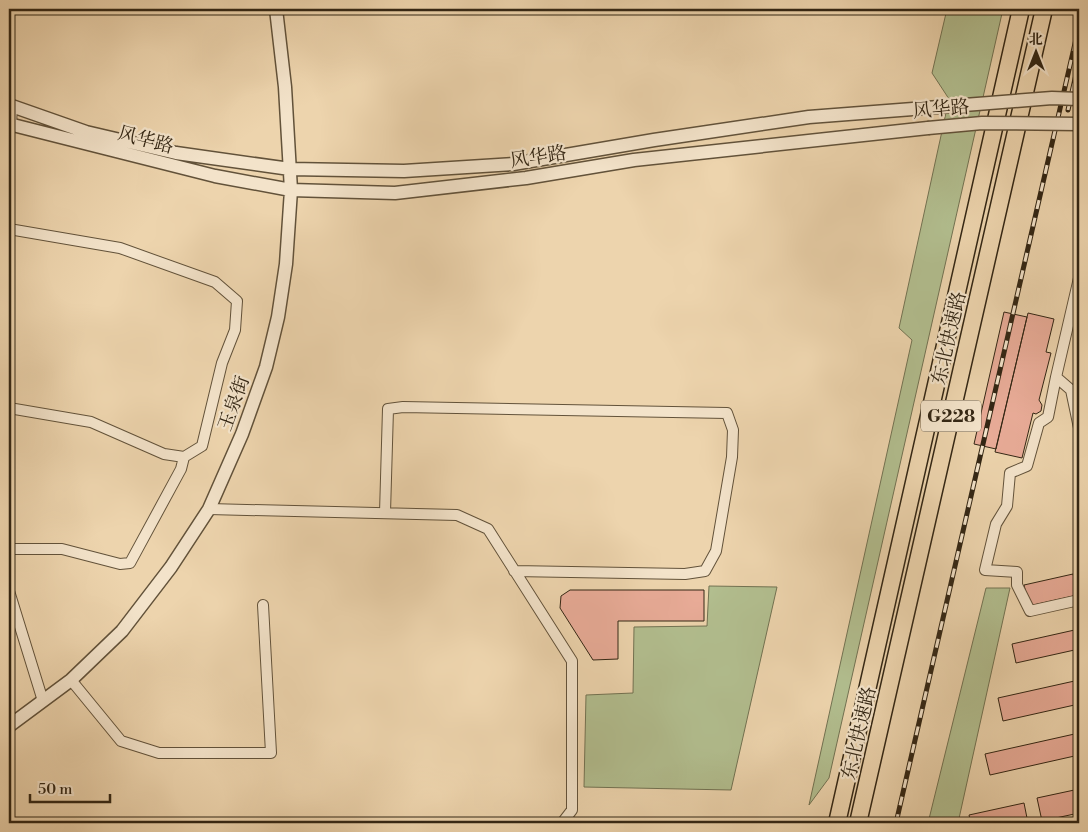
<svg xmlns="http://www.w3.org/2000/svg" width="1088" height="832" font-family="'Libre Bodoni','Noto Serif SC',serif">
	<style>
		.green { fill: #b2be8f; stroke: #727252 }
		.building { fill: #e8ab97; stroke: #332614 }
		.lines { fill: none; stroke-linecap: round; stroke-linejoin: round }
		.minor-casing { stroke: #62523a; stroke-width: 12 }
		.tertiary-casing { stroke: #62523a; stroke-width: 15 }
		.trunk-casing { stroke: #332614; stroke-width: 19 }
		.minor { stroke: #f3e3ca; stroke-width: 10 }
		.tertiary { stroke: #f3e3ca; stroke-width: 12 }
		.trunk { stroke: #edd4ad; stroke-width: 16 }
		.rail-casing { stroke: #332614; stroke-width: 5 }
		.rail { stroke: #f3e3ca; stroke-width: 3; stroke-dasharray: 9; stroke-linecap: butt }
		.tertiary-bridge-casing { stroke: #62523a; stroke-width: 15; stroke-linecap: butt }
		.tertiary-bridge { stroke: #f3e3ca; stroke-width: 12 }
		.labels { text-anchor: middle; stroke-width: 4.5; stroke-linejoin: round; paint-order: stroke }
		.shield { fill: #f3e3ca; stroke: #6d5f4b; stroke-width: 1 }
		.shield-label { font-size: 18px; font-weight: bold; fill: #332614 }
		.street-label { font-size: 19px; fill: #332614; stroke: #f3e3ca }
	</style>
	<rect width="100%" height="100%" fill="#edd4ad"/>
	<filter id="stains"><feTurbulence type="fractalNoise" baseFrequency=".004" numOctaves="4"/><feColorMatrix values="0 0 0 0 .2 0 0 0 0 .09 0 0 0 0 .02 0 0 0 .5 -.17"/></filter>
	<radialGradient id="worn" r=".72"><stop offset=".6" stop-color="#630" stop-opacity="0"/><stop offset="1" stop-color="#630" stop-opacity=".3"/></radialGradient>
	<path class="green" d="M 947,9 L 1003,9 L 829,778 L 809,805 L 912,340 L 899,328 L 949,99 L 932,73 Z
		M 709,586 L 777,587 L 731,790 L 584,787 L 586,695 L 633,693 L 634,627 L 707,626 Z
		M 986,588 L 1010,588 L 958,823 L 928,823 Z"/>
	<path class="building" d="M 1004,312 L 1027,317 L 996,449 L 974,444 Z
		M 1028,313 L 1054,319 L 1046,352 L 1051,353 L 1039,400 L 1042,405 L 1041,411 L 1036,414 L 1033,413 L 1022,458 L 995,452 Z
		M 1073,574 L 1078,595 L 1029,606 L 1024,585 Z
		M 570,590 L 704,590 L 704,621 L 618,621 L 618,659 L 593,660 L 560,608 L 561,596 Z
		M 1079,629 L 1079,649 L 1016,663 L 1012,644 Z
		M 1079,680 L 1079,704 L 1003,721 L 998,698 Z
		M 1079,733 L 1079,755 L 990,775 L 985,754 Z
		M 1079,789 L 1079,813 L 1042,821 L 1037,798 Z
		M 1024,803 L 1028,823 L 971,823 L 969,815 Z"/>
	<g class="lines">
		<g class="minor-casing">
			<path id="minor" d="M 9,132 L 11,125 L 12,106
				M 9,229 L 120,248 L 215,282 L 237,301 L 235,330 L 222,363 L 202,446 L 184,457 L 164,454 L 91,422 L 9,408
				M 1079,278 L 1056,377 L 1071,390 L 1079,428
				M 1056,377 L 1048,417 L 1039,423 L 1027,466 L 1010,473 L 1007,506 L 996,524 L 985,570 L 1017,572 L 1017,585 L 1030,611 L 1079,600
				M 209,509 L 457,515 L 488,529 L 572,661 L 572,810 L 562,823
				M 385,513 L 388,409 L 403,407 L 727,413 L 733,430 L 732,457 L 716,551 L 705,571 L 685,574 L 514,571
				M 9,549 L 62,549 L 120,564 L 130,563 L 181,469 L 184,457
				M 9,591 L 43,701
				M 71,680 L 121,741 L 159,753 L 271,753 L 263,605"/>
		</g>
		<g class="tertiary-casing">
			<path id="tertiary" d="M 9,105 L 86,132 L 176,153 L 290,169 L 404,171 L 513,164 L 654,140 L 809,117 L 939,107
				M 9,124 L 215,176 L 291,190 L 395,193 L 526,178 L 634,160 L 928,128
				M 9,726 L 71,680 L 122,631 L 171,567 L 209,509 L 242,434 L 266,367 L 278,317 L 286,264 L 291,190 L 285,87 L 276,9"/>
		</g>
		<g class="trunk-casing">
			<path id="trunk" d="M 837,823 L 1021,9
				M 858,823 L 1044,9"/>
		</g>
		<use href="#minor" class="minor"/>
		<use href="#tertiary" class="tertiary"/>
		<use href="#trunk" class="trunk"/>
		<g class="rail-casing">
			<path id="rail" d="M 1068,110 L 1079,61
				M 896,823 L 1079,26"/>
		</g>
		<use href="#rail" class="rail"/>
		<g class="tertiary-bridge-casing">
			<path id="tertiary-bridge" d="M 939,107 L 1052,98 L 1079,99
				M 928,128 L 982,123 L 1079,124"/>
		</g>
		<use href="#tertiary-bridge" class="tertiary-bridge"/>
	</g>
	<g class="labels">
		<rect class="shield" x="921" y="400.5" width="60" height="31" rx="4"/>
		<g class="shield-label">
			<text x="951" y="422">G228</text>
		</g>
		<g class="street-label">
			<text transform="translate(941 108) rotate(-5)" y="7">风华路</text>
			<text transform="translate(146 139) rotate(15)" y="7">风华路</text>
			<text transform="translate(538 156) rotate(-9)" y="7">风华路</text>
			<text transform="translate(948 338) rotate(-77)" y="7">东北快速路</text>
			<text transform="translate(233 403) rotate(-70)" y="7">玉泉街</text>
			<text transform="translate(858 733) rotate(-77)" y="7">东北快速路</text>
		</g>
	</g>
	<rect width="1088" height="832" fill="none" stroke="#edd4ad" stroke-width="30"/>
	<rect x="10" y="10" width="1068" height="812" fill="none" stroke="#332614" stroke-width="2.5"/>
	<rect x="15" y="15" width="1058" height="802" fill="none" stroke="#332614"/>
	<g transform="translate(1036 52)" stroke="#f3e3ca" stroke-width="4" paint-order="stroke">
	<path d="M0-4L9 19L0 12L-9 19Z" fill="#332614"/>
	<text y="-8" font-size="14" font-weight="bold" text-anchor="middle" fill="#332614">北</text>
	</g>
	<path d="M30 794v8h80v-8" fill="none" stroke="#332614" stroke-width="2.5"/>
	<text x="38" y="794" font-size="15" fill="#332614" stroke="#f3e3ca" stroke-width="4" paint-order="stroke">50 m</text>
	<rect width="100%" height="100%" filter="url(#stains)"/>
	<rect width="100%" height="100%" fill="url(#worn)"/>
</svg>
